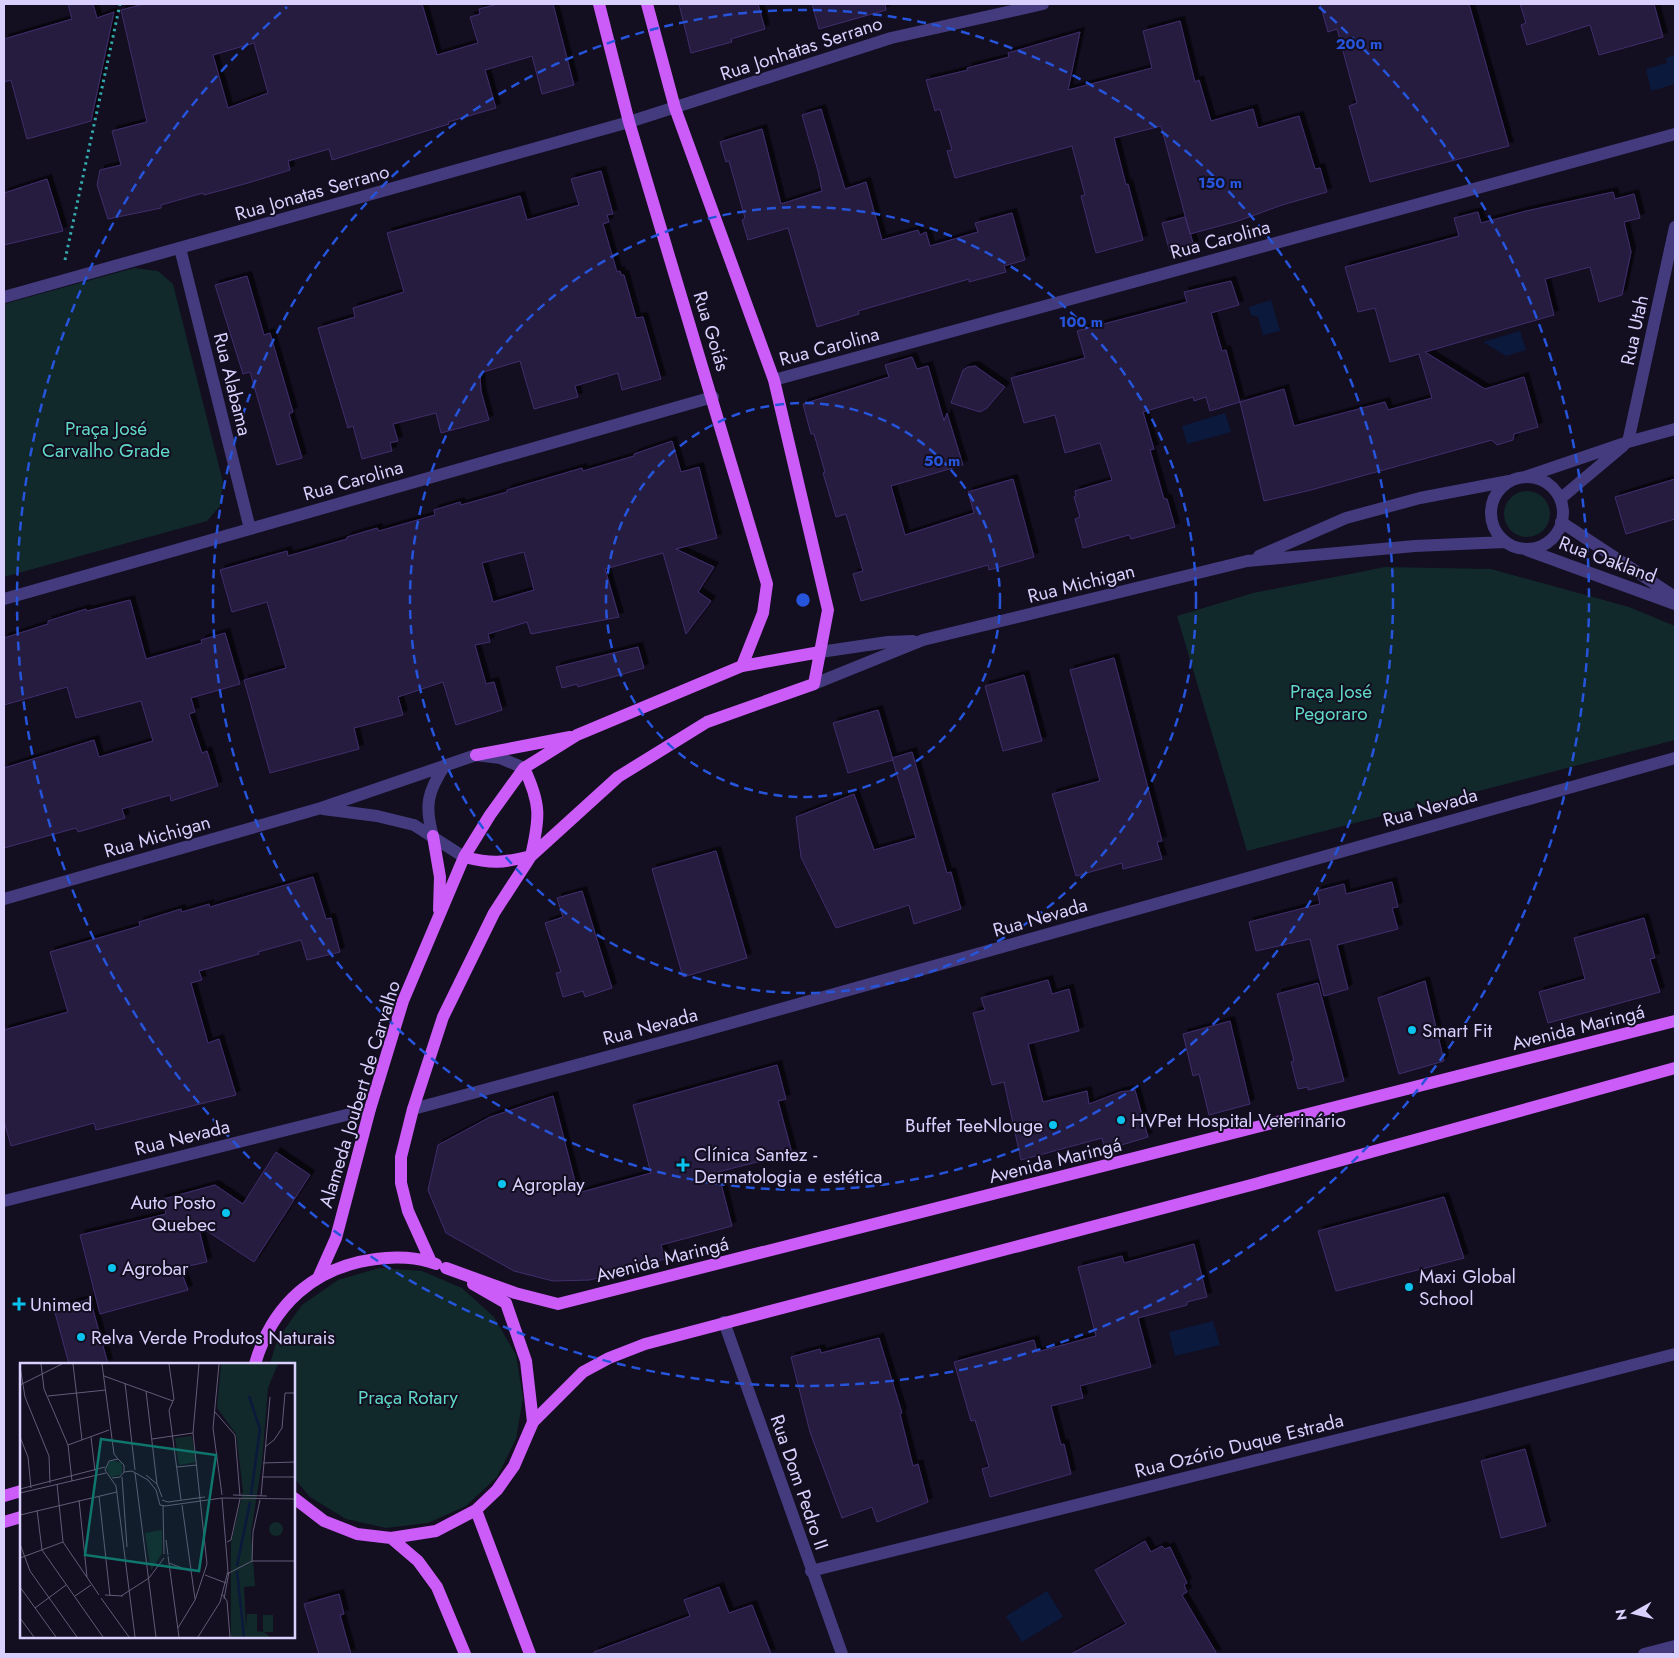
<svg xmlns="http://www.w3.org/2000/svg" width="1679" height="1658" font-family="Jost,sans-serif">
	<style>
		.green { fill: #11292a }
		.water { fill: #0b193c }
		.building { fill: #261b41; stroke: #402e6c; fill-rule: evenodd; filter: url(#shadow) }
		.lines { fill: none; stroke-linecap: round; stroke-linejoin: round }
		.path { stroke: #33aaad; stroke-width: 3; stroke-dasharray: 2.5 4; stroke-linecap: butt }
		.minor { stroke: #433b7d; stroke-width: 12 }
		.major { stroke: #cb5cf8; stroke-width: 12 }
		.ring { fill: none; stroke: #2654da; stroke-width: 2.5; stroke-dasharray: 9 6 }
		.poi-dot { fill: #0ac3ee; stroke: #130e20; stroke-width: 2 }
		.labels { text-anchor: middle; stroke-width: 4; stroke-linejoin: round; paint-order: stroke }
		.street-label { font-size: 19px; fill: #d9d0fd; stroke: #130e20 }
		.park-label { font-size: 19px; fill: #5fd9c6; stroke: #130e20 }
		.poi-label { font-size: 19px; fill: #d9d0fd; stroke: #130e20; text-anchor: start }
		.inset-river { fill: none; stroke: #0b193c; stroke-width: 2.5 }
		.inset-road { fill: none; stroke: #625c78; stroke-width: 1 }
		.view { fill: #0f766e; fill-opacity: 0.15; stroke: #0f766e; stroke-width: 2.5 }
		.inset-edge { fill: none; stroke: #d9d0fd; stroke-width: 2.5 }
		.centre { fill: #2654da; stroke: #130e20; stroke-width: 2.5 }
		.ring-label { font-size: 15px; text-anchor: middle; font-weight: bold; fill: #2654da; stroke: #130e20; stroke-width: 4; stroke-linejoin: round; paint-order: stroke }
	</style>
	<defs>
		<filter id="shadow"><feDropShadow dx="4.5" dy="-4.5" stdDeviation="0" flood-color="#0009"/></filter>
	</defs>
	<rect width="100%" height="100%" fill="#130e20"/>
	<path class="green" d="M 134,268 L 158,271 L 173,284 L 223,482 L 220,506 L 207,521 L 4,577 L 4,304 Z
		M1504 514a23 23 0 1 1 46 0a23 23 0 1 1-46 0Z
		M 1385,567 L 1491,569 L 1629,607 L 1675,626 L 1675,740 L 1247,851 L 1177,616 L 1253,593 Z
		M 379,1268 L 422,1271 L 462,1288 L 494,1317 L 516,1355 L 523,1398 L 516,1439 L 497,1477 L 466,1506 L 428,1523 L 386,1528 L 346,1519 L 310,1497 L 294,1478 L 294,1364 L 270,1364 L 277,1340 L 302,1305 L 338,1280 Z"/>
	<path class="water" d="M 1675,55 L 1675,84 L 1651,91 L 1646,69 L 1667,63 L 1666,58 Z
		M 1271,300 L 1280,331 L 1263,335 L 1258,317 L 1251,315 L 1249,307 Z
		M 1520,331 L 1526,350 L 1506,356 L 1483,342 Z
		M 1225,413 L 1231,432 L 1187,444 L 1182,426 Z
		M 1213,1321 L 1220,1345 L 1175,1356 L 1169,1332 Z
		M 1047,1591 L 1063,1617 L 1022,1642 L 1006,1616 Z"/>
	<path class="building" d="M 68,4 L 93,4 L 97,18 L 114,12 L 91,121 L 27,139 L 11,80 L 4,82 L 4,39 L 72,19 Z
		M 144,4 L 422,4 L 437,55 L 478,43 L 470,17 L 480,14 L 479,9 L 498,4 L 553,4 L 574,85 L 542,94 L 532,56 L 485,70 L 496,108 L 448,122 L 449,124 L 332,160 L 329,149 L 288,161 L 290,170 L 248,183 L 204,195 L 203,193 L 161,205 L 161,208 L 108,219 L 97,185 L 100,170 L 121,165 L 112,131 L 147,122 L 121,10 ZM 254,43 L 268,93 L 228,108 L 213,55 Z
		M 679,4 L 758,4 L 765,29 L 731,39 L 732,42 L 691,53 Z
		M 812,4 L 885,4 L 886,10 L 819,29 Z
		M 1320,4 L 1469,4 L 1509,146 L 1370,182 L 1349,106 L 1357,103 L 1337,29 L 1328,32 Z
		M 1520,4 L 1654,4 L 1663,37 L 1599,55 L 1590,25 L 1527,45 L 1521,25 L 1526,23 Z
		M 1180,21 L 1195,82 L 1199,80 L 1211,121 L 1253,109 L 1258,128 L 1299,116 L 1315,169 L 1320,168 L 1327,192 L 1282,205 L 1238,221 L 1190,234 L 1161,126 L 1114,138 L 1126,185 L 1128,184 L 1143,240 L 1096,253 L 1081,196 L 1085,195 L 1072,146 L 955,178 L 947,151 L 952,150 L 940,109 L 935,111 L 926,80 L 968,70 L 967,68 L 1009,57 L 1008,53 L 1080,32 L 1068,90 L 1152,68 L 1143,31 Z
		M 821,109 L 845,189 L 866,182 L 882,240 L 918,230 L 920,235 L 926,232 L 930,246 L 978,232 L 975,223 L 1012,213 L 1025,260 L 1004,266 L 1006,272 L 969,282 L 969,279 L 858,311 L 859,314 L 817,327 L 788,228 L 748,240 L 742,220 L 745,218 L 729,161 L 726,162 L 720,142 L 762,129 L 781,204 L 822,191 L 818,171 L 802,115 Z
		M 601,171 L 613,214 L 607,215 L 609,222 L 603,224 L 617,272 L 620,271 L 621,275 L 624,275 L 636,318 L 643,317 L 661,379 L 622,390 L 618,373 L 575,386 L 578,397 L 534,409 L 520,361 L 480,373 L 481,391 L 489,420 L 441,433 L 436,413 L 393,424 L 398,441 L 390,443 L 392,451 L 362,459 L 353,426 L 348,428 L 318,328 L 355,317 L 353,308 L 404,292 L 387,233 L 520,196 L 527,220 L 579,205 L 571,179 Z
		M 47,179 L 63,231 L 4,245 L 4,193 Z
		M 1613,192 L 1615,199 L 1634,194 L 1640,218 L 1624,222 L 1631,252 L 1622,295 L 1599,302 L 1590,267 L 1545,279 L 1554,315 L 1425,352 L 1485,389 L 1524,377 L 1538,427 L 1514,434 L 1513,440 L 1497,445 L 1492,440 L 1311,490 L 1264,501 L 1240,402 L 1210,411 L 1206,397 L 1194,401 L 1193,397 L 1143,412 L 1154,449 L 1150,450 L 1164,499 L 1167,499 L 1175,527 L 1131,539 L 1129,535 L 1083,548 L 1075,519 L 1080,517 L 1074,497 L 1076,496 L 1075,491 L 1112,480 L 1100,443 L 1065,453 L 1055,415 L 1024,423 L 1011,378 L 1085,358 L 1077,331 L 1187,302 L 1184,292 L 1231,281 L 1239,305 L 1211,313 L 1222,351 L 1226,350 L 1240,402 L 1284,389 L 1294,426 L 1385,402 L 1388,410 L 1432,398 L 1419,354 L 1390,362 L 1375,308 L 1358,312 L 1345,267 L 1459,236 L 1454,218 L 1478,212 L 1481,223 L 1526,211 Z
		M 1185,217 L 1194,246 L 1170,252 L 1162,223 Z
		M 247,276 L 264,335 L 270,333 L 293,412 L 289,414 L 302,458 L 277,465 L 250,372 L 243,374 L 215,285 Z
		M 912,357 L 917,369 L 928,366 L 944,421 L 947,413 L 963,465 L 891,486 L 905,535 L 974,513 L 968,492 L 1013,479 L 1034,557 L 989,570 L 988,565 L 861,601 L 853,574 L 863,571 L 846,514 L 836,517 L 823,473 L 825,472 L 814,434 L 811,434 L 803,404 L 889,377 L 885,365 Z
		M 975,366 L 1005,387 L 987,408 L 980,412 L 951,403 L 963,370 L 968,367 Z
		M 672,441 L 681,472 L 699,467 L 717,538 L 676,549 L 714,567 L 698,592 L 711,601 L 686,634 L 663,553 L 605,569 L 619,617 L 531,634 L 527,622 L 488,634 L 490,642 L 475,645 L 486,684 L 494,682 L 502,710 L 456,725 L 443,682 L 398,697 L 403,715 L 354,728 L 359,749 L 270,773 L 244,680 L 286,668 L 267,602 L 232,612 L 220,570 L 287,551 L 288,556 L 347,539 L 347,537 L 377,528 L 379,531 L 435,515 L 434,510 L 460,502 L 461,505 L 507,492 L 507,490 L 582,468 L 583,471 L 634,456 L 634,454 ZM 524,552 L 534,590 L 493,602 L 482,563 Z
		M 1675,479 L 1675,519 L 1626,534 L 1615,497 Z
		M 130,600 L 146,659 L 202,643 L 201,640 L 225,633 L 240,684 L 191,698 L 195,712 L 189,714 L 202,753 L 207,751 L 218,786 L 171,801 L 170,795 L 122,809 L 125,818 L 78,832 L 76,828 L 4,848 L 4,768 L 94,740 L 99,757 L 153,741 L 141,701 L 76,718 L 67,687 L 4,705 L 4,638 L 48,624 L 48,621 L 86,609 L 87,611 Z
		M 638,647 L 644,668 L 578,687 L 577,684 L 562,688 L 556,667 Z
		M 1114,658 L 1162,841 L 1157,842 L 1162,859 L 1123,869 L 1122,863 L 1076,876 L 1052,794 L 1100,781 L 1070,670 Z
		M 1024,675 L 1042,741 L 1003,751 L 985,686 Z
		M 878,710 L 893,760 L 848,773 L 833,723 Z
		M 912,752 L 947,873 L 951,872 L 961,909 L 914,924 L 909,905 L 836,928 L 801,857 L 796,817 L 854,794 L 874,850 L 916,838 L 892,758 Z
		M 716,851 L 747,958 L 683,977 L 652,869 Z
		M 313,877 L 326,919 L 331,918 L 340,952 L 307,960 L 301,940 L 258,952 L 259,954 L 199,971 L 202,980 L 191,983 L 208,1043 L 219,1039 L 236,1095 L 96,1130 L 94,1123 L 11,1146 L 4,1121 L 4,1030 L 68,1012 L 50,952 L 140,926 L 139,922 L 181,909 L 182,912 L 209,904 L 210,907 Z
		M 1392,882 L 1398,907 L 1392,908 L 1398,929 L 1337,945 L 1348,989 L 1324,996 L 1310,939 L 1256,951 L 1249,922 L 1320,904 L 1317,891 L 1344,884 L 1346,894 Z
		M 582,891 L 612,988 L 585,997 L 583,991 L 563,997 L 556,973 L 561,972 L 545,923 L 563,917 L 557,898 Z
		M 1644,918 L 1655,958 L 1650,959 L 1660,992 L 1548,1023 L 1539,992 L 1585,979 L 1574,938 Z
		M 1048,980 L 1052,994 L 1069,989 L 1079,1031 L 1028,1044 L 1043,1102 L 1087,1091 L 1089,1104 L 1120,1092 L 1135,1090 L 1148,1137 L 1105,1150 L 1102,1138 L 1021,1160 L 1004,1082 L 992,1085 L 973,1013 L 985,1010 L 981,998 Z
		M 1425,981 L 1444,1061 L 1399,1074 L 1378,998 Z
		M 1318,983 L 1344,1081 L 1308,1090 L 1308,1087 L 1298,1089 L 1291,1062 L 1294,1061 L 1277,994 Z
		M 1230,1021 L 1250,1104 L 1209,1115 L 1199,1074 L 1193,1076 L 1183,1034 Z
		M 777,1065 L 786,1099 L 778,1101 L 792,1153 L 718,1172 L 732,1226 L 661,1245 L 665,1259 L 590,1280 L 553,1281 L 514,1271 L 446,1233 L 428,1190 L 438,1145 L 490,1117 L 553,1096 L 578,1193 L 651,1173 L 633,1105 Z
		M 276,1152 L 310,1175 L 254,1262 L 198,1225 L 207,1262 L 180,1268 L 188,1290 L 100,1314 L 80,1235 L 166,1214 L 163,1201 L 160,1200 L 215,1185 L 243,1204 Z
		M 1444,1197 L 1464,1258 L 1336,1291 L 1318,1231 Z
		M 1194,1244 L 1207,1297 L 1187,1302 L 1187,1305 L 1138,1318 L 1151,1367 L 1080,1386 L 1083,1398 L 1051,1406 L 1061,1445 L 1064,1444 L 1071,1474 L 990,1497 L 982,1469 L 989,1467 L 975,1420 L 971,1421 L 954,1362 L 1034,1340 L 1037,1352 L 1096,1336 L 1078,1267 L 1122,1256 L 1124,1263 Z
		M 90,1299 L 108,1364 L 69,1364 L 54,1309 Z
		M 879,1338 L 902,1413 L 900,1414 L 913,1466 L 918,1464 L 928,1502 L 877,1522 L 872,1507 L 842,1518 L 810,1432 L 791,1357 L 820,1349 L 821,1353 Z
		M 1525,1449 L 1546,1526 L 1501,1538 L 1481,1461 Z
		M 1145,1541 L 1151,1552 L 1162,1546 L 1165,1549 L 1170,1547 L 1187,1583 L 1184,1585 L 1187,1592 L 1182,1595 L 1217,1654 L 1071,1654 L 1126,1624 L 1095,1570 Z
		M 719,1587 L 729,1613 L 752,1605 L 771,1654 L 594,1654 L 594,1652 L 690,1616 L 684,1600 Z
		M 339,1594 L 344,1614 L 340,1615 L 351,1654 L 319,1654 L 304,1604 Z"/>
	<g class="lines">
		<path class="path" d="M 65,260 L 120,4"/>
		<path class="minor" d="M 180,248 L 250,529
			M 4,297 L 629,122 L 891,38 L 1043,4
			M 774,380 L 1675,134
			M 1628,442 L 1675,227
			M 1525,477 L 1628,442 L 1675,429
			M1491 513a36 36 0 1 1 72 0a36 36 0 1 1-72 0Z
			M 1560,499 L 1623,446
			M 1561,522 L 1675,597
			M 1527,550 L 1675,604
			M 1259,556 L 1346,518 L 1420,498 L 1509,481
			M 4,599 L 713,397
			M 820,652 L 888,642 L 913,641
			M 814,684 L 923,640 L 1247,561 L 1415,546 L 1505,542
			M 323,809 L 377,816 L 414,825 L 464,857
			M 433,836 C 424,805 428,791 445,765
			M 4,899 L 321,808 L 476,755 L 500,758 L 524,768
			M 413,1109 L 692,1034 L 1675,758
			M 4,1201 L 370,1109
			M 724,1322 L 842,1654
			M 811,1571 L 1470,1407 L 1675,1354
			M 1644,1654 L 1675,1646"/>
		<path class="major" d="M 599,4 L 629,122 L 767,584 L 763,613 L 742,666
			M 476,755 L 570,737
			M 433,836 L 440,877 L 439,910
			M 464,857 C 493,864 502,863 531,856 C 540,817 541,804 524,768
			M 431,1262 L 408,1211 L 401,1183 L 401,1157 L 413,1109 L 443,1017 L 494,913 L 531,856 L 618,777 L 707,722 L 814,684 L 828,610 L 774,380 L 675,108 L 647,4
			M 446,1268 L 515,1293 L 558,1304 L 1675,1021
			M 319,1276 L 336,1238 L 370,1109 L 403,1001 L 464,857 L 490,815 L 524,768 L 577,735 L 742,666 L 820,652
			M 255,1364 C 272,1305 314,1267 376,1259 C 395,1256 418,1257 436,1264
			M 533,1422 L 583,1372 L 609,1358 L 645,1344 L 1255,1184 L 1675,1068
			M 4,1496 L 21,1491
			M 294,1498 L 324,1521 L 357,1534 L 391,1538 L 436,1531 L 476,1510 L 497,1490 L 514,1466 L 533,1422 L 526,1361 L 506,1303 L 473,1284
			M 476,1510 L 530,1654
			M 4,1522 L 21,1517
			M 391,1538 L 418,1561 L 437,1587 L 465,1654"/>
	</g>
	<g class="ring">
		<circle cx="803" cy="600" r="197"/>
		<circle cx="803" cy="600" r="393"/>
		<circle cx="803" cy="600" r="590"/>
		<path d="M1319 7A786 786 0 1 1 287 7"/>
	</g>
	<g class="poi-dot">
		<circle cx="1412" cy="1030" r="5"/>
		<circle cx="1121" cy="1120" r="5"/>
		<circle cx="1053" cy="1125" r="5"/>
		<path d="M680.5 1157.5h5v5h5v5h-5v5h-5v-5h-5v-5h5z"/>
		<circle cx="502" cy="1184" r="5"/>
		<circle cx="226" cy="1213" r="5"/>
		<circle cx="112" cy="1268" r="5"/>
		<circle cx="1409" cy="1287" r="5"/>
		<path d="M16.5 1296.5h5v5h5v5h-5v5h-5v-5h-5v-5h5z"/>
		<circle cx="81" cy="1337" r="5"/>
	</g>
	<g class="labels">
		<g class="street-label">
			<text transform="translate(801 48) rotate(-18)" y="7">Rua Jonhatas Serrano</text>
			<text transform="translate(312 192) rotate(-16)" y="7">Rua Jonatas Serrano</text>
			<text transform="translate(1220 239) rotate(-15)" y="7">Rua Carolina</text>
			<text transform="translate(1634 330) rotate(-78)" y="7">Rua Utah</text>
			<text transform="translate(712 331) rotate(73)" y="7">Rua Goiás</text>
			<text transform="translate(829 346) rotate(-15)" y="7">Rua Carolina</text>
			<text transform="translate(233 384) rotate(76)" y="7">Rua Alabama</text>
			<text transform="translate(353 480) rotate(-16)" y="7">Rua Carolina</text>
			<text transform="translate(1608 559) rotate(20)" y="7">Rua Oakland</text>
			<text transform="translate(1081 583) rotate(-14)" y="7">Rua Michigan</text>
			<text transform="translate(1430 807) rotate(-16)" y="7">Rua Nevada</text>
			<text transform="translate(157 836) rotate(-16)" y="7">Rua Michigan</text>
			<text transform="translate(1040 917) rotate(-16)" y="7">Rua Nevada</text>
			<text transform="translate(650 1026) rotate(-15)" y="7">Rua Nevada</text>
			<text transform="translate(1578 1027) rotate(-14)" y="7">Avenida Maringá</text>
			<text transform="translate(359 1094) rotate(-73)" y="7">Alameda Joubert de Carvalho</text>
			<text transform="translate(182 1137) rotate(-14)" y="7">Rua Nevada</text>
			<text transform="translate(1055 1160) rotate(-14)" y="7">Avenida Maringá</text>
			<text transform="translate(662 1259) rotate(-14)" y="7">Avenida Maringá</text>
			<text transform="translate(1239 1445) rotate(-14)" y="7">Rua Ozório Duque Estrada</text>
			<text transform="translate(800 1482) rotate(71)" y="7">Rua Dom Pedro II</text>
		</g>
		<g class="park-label">
			<text x="106" y="435">Praça José<tspan x="106" dy="22">Carvalho Grade</tspan></text>
			<text x="1331" y="698">Praça José<tspan x="1331" dy="22">Pegoraro</tspan></text>
			<text x="408" y="1404">Praça Rotary</text>
		</g>
		<g class="poi-label">
			<text x="1422" y="1037">Smart Fit</text>
			<text x="1131" y="1127">HVPet Hospital Veterinário</text>
			<text x="1043" y="1132" text-anchor="end">Buffet TeeNlouge</text>
			<text x="694" y="1161">Clínica Santez -<tspan x="694" dy="22">Dermatologia e estética</tspan></text>
			<text x="512" y="1191">Agroplay</text>
			<text x="216" y="1209" text-anchor="end">Auto Posto<tspan x="216" dy="22">Quebec</tspan></text>
			<text x="122" y="1275">Agrobar</text>
			<text x="1419" y="1283">Maxi Global<tspan x="1419" dy="22">School</tspan></text>
			<text x="30" y="1311">Unimed</text>
			<text x="91" y="1344">Relva Verde Produtos Naturais</text>
		</g>
	</g>
	<g transform="translate(20 1363)">
		<rect width="275" height="275" fill="#130e20"/>
		<path d="M 201,1 L 258,1 L 248,25 L 242,99 L 231,170 L 235,223 L 224,224 L 226,265 L 227,251 L 237,251 L 237,268 L 243,269 L 243,252 L 253,252 L 253,269 L 244,269 L 250,274 L 211,274 L 211,180 L 223,128 L 216,71 L 197,45 ZM 172,73 L 176,99 L 159,102 L 155,75 ZM 91,97 L 102,100 L 102,111 L 91,114 L 86,104 ZM249 166a7 7 0 1 1 14 0a7 7 0 1 1-14 0ZM 142,167 L 142,190 L 131,208 L 125,170 Z" fill="#11292a"/>
		<path class="inset-river" d="M 229,33 L 240,66 L 231,132M 217,203 L 230,139M 217,208 L 224,274"/>
		<path class="inset-road" d="M 21,1 L 24,26 L 48,82 L 52,118M 53,1 L 62,77M 82,1 L 94,91 L 98,96M 149,1 L 154,36 L 149,47 L 161,137M 199,1 L 193,65 L 202,132M 0,3 L 5,34 L 29,93 L 30,120M 84,13 L 153,38M 105,20 L 115,107M 0,22 L 42,1M 126,28 L 137,121M 28,33 L 86,27M 195,49 L 215,72 L 220,133M 0,74 L 8,94 L 11,125M 71,74 L 75,108M 132,76 L 173,70M 48,82 L 89,67M 245,84 L 254,77 L 262,65 L 265,30 L 275,30M 243,100 L 275,99M 157,104 L 177,102M 104,109 L 112,108 L 128,117 L 136,127 L 140,142 L 145,143 L 202,135 L 275,136M 115,110 L 136,274M 126,112 L 137,121 L 142,134M 102,114 L 107,184M 242,114 L 275,114M 92,115 L 100,114 L 104,109 L 104,102 L 98,96 L 89,98 L 85,107 L 96,123 L 115,274M 37,121 L 43,179 L 79,232M 0,126 L 85,104M 0,130 L 86,110M 213,132 L 247,133M 79,133 L 90,233M 241,133 L 250,34M 59,137 L 67,214M 142,137 L 148,139 L 185,134M 143,142 L 144,191M 162,142 L 175,236M 17,147 L 22,187 L 83,274M 0,152 L 97,129M 146,177 L 148,192M 207,179 L 211,177 L 220,136M 0,181 L 10,208 L 57,274M 148,193 L 159,274M 0,195 L 43,179M 232,198 L 233,169 L 240,137M 149,200 L 170,208M 207,211 L 232,198 L 275,198M 185,212 L 206,220M 0,224 L 36,274M 202,231 L 207,238 L 210,274M 85,232 L 103,233M 55,233 L 71,222M 101,233 L 129,215 L 144,195M 81,235 L 109,274M 204,236 L 209,209M 15,245 L 46,222M 0,255 L 14,274M 158,265 L 175,237 L 187,201 L 173,70 L 179,1M 178,274 L 200,239 L 208,208 L 202,135"/>
		<path class="view" d="M 81,76 L 196,92 L 179,208 L 65,192 Z"/>
		<rect width="275" height="275" class="inset-edge"/>
	</g>
	<circle cx="803" cy="600" r="8" class="centre"/>
	<g class="ring-label">
		<text x="1359" y="49">200 m</text>
		<text x="1220" y="188">150 m</text>
		<text x="1081" y="327">100 m</text>
		<text x="942" y="466">50 m</text>
	</g>
	<rect width="1679" height="1658" fill="none" stroke="#d9d0fd" stroke-width="10"/>
	<g transform="translate(1634 1613) rotate(262)" stroke="#130e20" stroke-width="4" paint-order="stroke">
	<path d="M0-4L9 19L0 12L-9 19Z" fill="#d9d0fd"/>
	<text y="-8" font-size="14" font-weight="bold" text-anchor="middle" fill="#d9d0fd">N</text>
	</g>
</svg>
